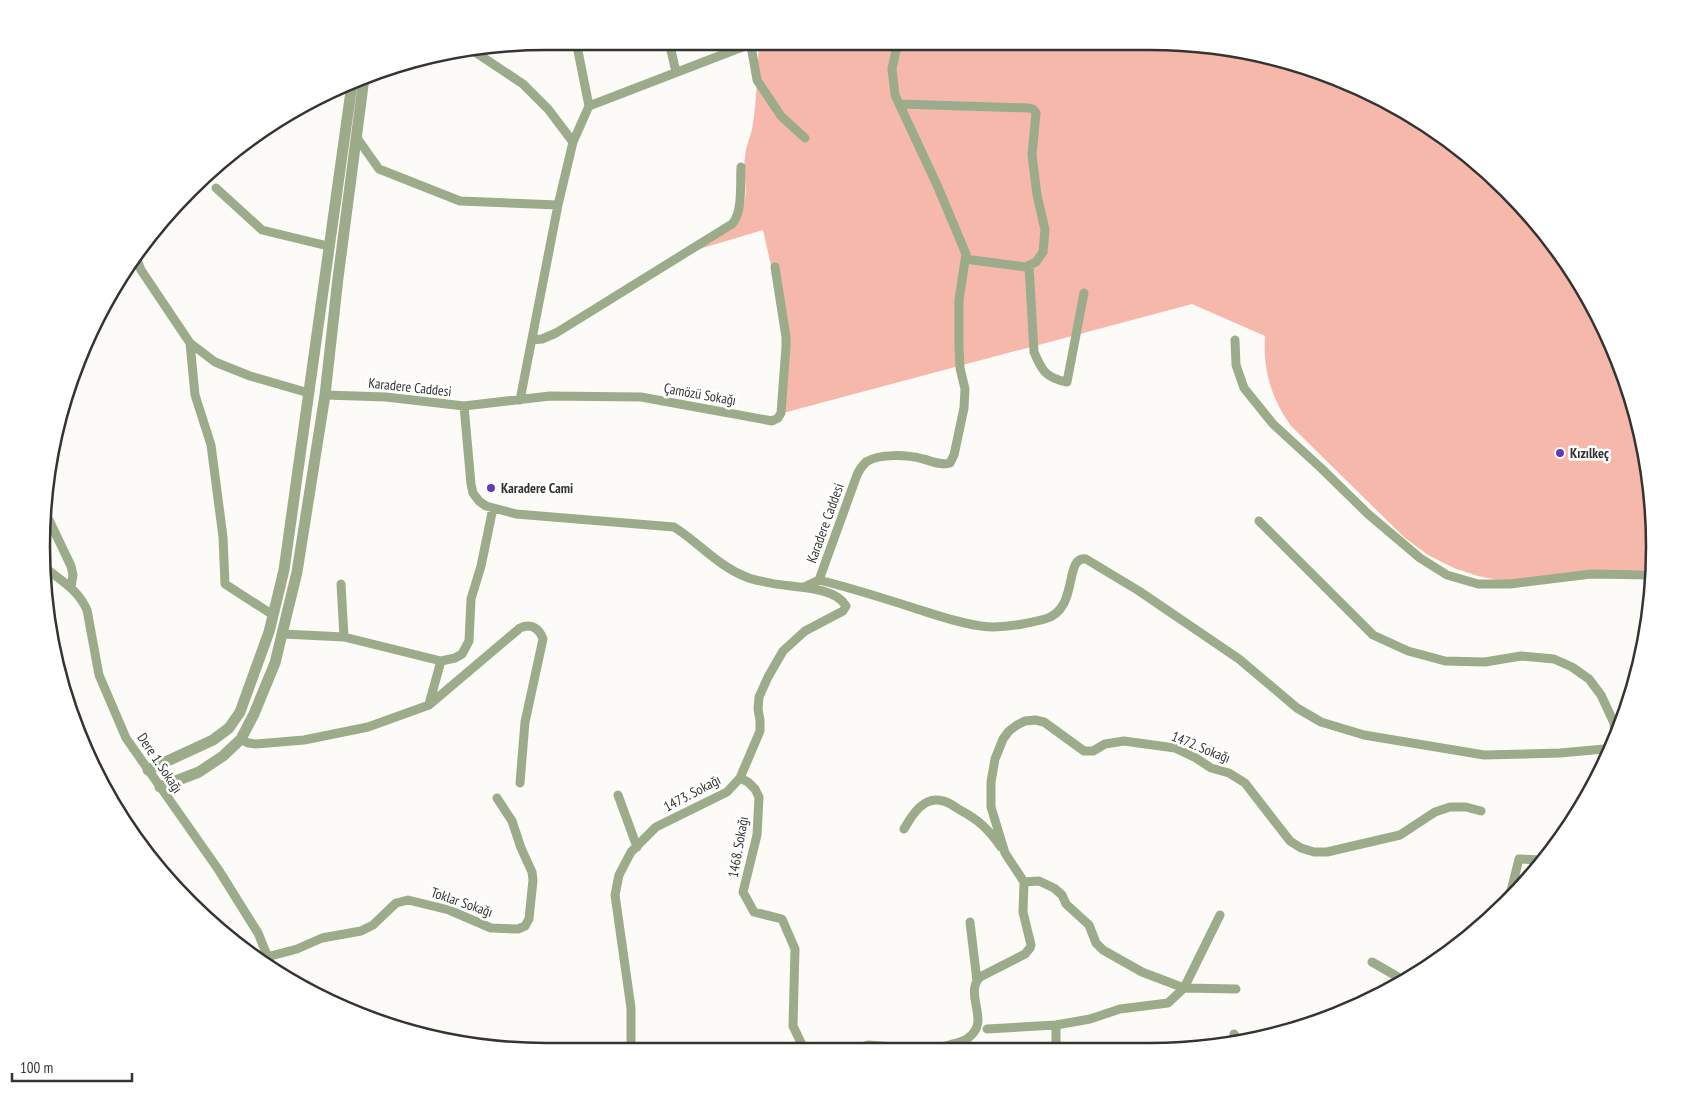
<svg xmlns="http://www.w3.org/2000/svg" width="1696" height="1093" font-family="'PT Sans Narrow',sans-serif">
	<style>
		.green { fill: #f6b8aa }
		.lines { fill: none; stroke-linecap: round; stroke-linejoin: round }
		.minor { stroke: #9cac8a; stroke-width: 9 }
		.tertiary { stroke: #9cac8a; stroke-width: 11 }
		.poi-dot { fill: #6839b1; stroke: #fff; stroke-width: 2 }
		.labels { text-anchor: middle; stroke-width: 5; stroke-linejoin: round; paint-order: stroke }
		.street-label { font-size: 14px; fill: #343432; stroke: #fff }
		.poi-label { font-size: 14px; font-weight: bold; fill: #343432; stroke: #fff; text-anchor: start }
		.rim { fill: none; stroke: #343432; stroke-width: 2.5 }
	</style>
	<rect width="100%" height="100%" fill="#fcfbf7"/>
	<path class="green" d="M 759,46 L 1216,46 L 1281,59 L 1373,93 L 1482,166 L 1550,239 L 1603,323 L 1637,415 L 1654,513 L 1652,570 L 1622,571 L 1502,581 L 1478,576 L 1454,568 L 1428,555 L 1405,538 L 1291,426 C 1271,398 1263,370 1265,336 L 1192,304 L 783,413 L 789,346 L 763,230 L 693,251 L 740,213 C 751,196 742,175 745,156 C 746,145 752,134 753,123 C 757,97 757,71 759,46 Z"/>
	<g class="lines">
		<path class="minor" d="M 670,46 L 676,72
			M 751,46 L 757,80 L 781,116 L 805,138
			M 469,48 L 523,84 L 548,109 L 573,142
			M 899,104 L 1029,108 L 1033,109 L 1036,113 L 1032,155 L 1037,195 L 1045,230 L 1043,252 L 1036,262 L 1026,267 L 965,259
			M 589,106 L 745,46
			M 357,138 L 379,169 L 460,201 L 558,205
			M 216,188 L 262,230 L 328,246
			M 135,255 L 141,270 L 190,343 L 215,362 L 250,376 L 309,393
			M 1029,265 L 1034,352 C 1042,371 1046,378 1067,382 L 1084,293
			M 532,340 L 542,339 L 556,333 L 732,224 C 743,213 740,183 741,167
			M 1235,340 L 1236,365 L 1244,388 L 1273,424 L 1321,468 L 1368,514 L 1420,558 L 1447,575 L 1478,584 L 1510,584 L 1591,574 L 1652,575
			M 190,343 L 195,395 L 211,445 L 223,537 L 225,584 L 273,615
			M 325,395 L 386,397 L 464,406 L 550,396 L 641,397 L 772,421 L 778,418 L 781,413 L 786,347 L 786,337 L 775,267
			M 520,400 L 558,205 L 573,142 L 589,106 L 577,46
			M 464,406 L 471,484 L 473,493 L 479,501 L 486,506 L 516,514 L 674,527 C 698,542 717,565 744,576 C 751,580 762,581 770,583 C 791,588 834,585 846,606 L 843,611 L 805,631 L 783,651 L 768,677 L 759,697 L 758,709 L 760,720 L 760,731 L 740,778 L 727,792 L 656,827 L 631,852 L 619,875 L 615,895 L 631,1008 L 631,1048
			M 49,520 L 71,566 L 73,575 L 71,587
			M 1259,521 L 1373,635 L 1408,651 L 1445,661 L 1485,662 L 1521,656 L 1554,659 L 1572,667 L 1589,679 L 1601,695 L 1614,723 L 1615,737
			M 44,567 C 61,580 78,590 87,610 L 99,675 L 126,738 L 218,869 L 258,933 L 273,970
			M 819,580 C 851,588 883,598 914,608 C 936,615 958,623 981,626 C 1001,629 1026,624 1045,619 C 1080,609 1063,556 1086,559 L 1139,591 L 1239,659 L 1297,708 L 1321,722 L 1364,735 L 1484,755 L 1560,753 L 1604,749 L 1608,747 L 1613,741
			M 341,584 L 344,637
			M 804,587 L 819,580 L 857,475 C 859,470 862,466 866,462 C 879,453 909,455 923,459 C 932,461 941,466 950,463 L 954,455 L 964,408 L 965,389 L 960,368 L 959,346 L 959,300 L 966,254 L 937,185 L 895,95 L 892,69 L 897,46
			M 283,634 L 344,637 L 441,661 L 429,704
			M 441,661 L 455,658 L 462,654 L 469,641 L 471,599 L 481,566 L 493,508
			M 241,739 L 248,743 L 256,744 L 304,740 L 368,727 L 429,705 L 520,628 C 531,623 539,628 543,639 L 525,722 L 520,783
			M 740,778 L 748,782 L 755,789 L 759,797 L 757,835 L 743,892 L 754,912 L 782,919 L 795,949 L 793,1026 L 804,1049
			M 618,795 L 637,847
			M 904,829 C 912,815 924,795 943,801 C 949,802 955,807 960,810 C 979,820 988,829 1001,847
			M 1024,882 L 1039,881 L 1054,888 L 1062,895 L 1066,904 L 1089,925 L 1096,943 L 1103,950 L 1142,972 L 1184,988 L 1236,989
			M 1509,899 L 1519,859 L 1543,860
			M 970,922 L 977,981
			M 267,957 L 297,949 L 322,938 L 361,931 L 373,925 L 396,903 L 408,900 L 449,910 L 491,928 L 518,929 L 525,926 L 529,919 L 533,880 L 532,872 L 521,848 L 512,821 L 497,798
			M 1372,962 L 1398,977 L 1403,981
			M 987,1029 L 1056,1025 L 1090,1019 L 1120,1009 L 1168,1003 L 1184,988 L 1220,915
			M 1234,1034 L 1239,1041
			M 856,1049 L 868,1045 L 921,1049
			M 927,1050 C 938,1047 960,1044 968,1038 C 992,1021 963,995 980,977 L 1025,954 L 1030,948 L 1031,945 L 1023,912 L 1024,882 L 1005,853 L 991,807 L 991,782 L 995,759 L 1003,739 L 1009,731 L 1017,725 L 1025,721 L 1035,720 L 1044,722 L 1084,751 L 1093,751 L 1105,744 L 1124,741 L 1175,748 L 1196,758 L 1211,768 L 1229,773 L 1245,783 L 1290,841 L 1301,848 L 1314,852 L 1327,852 L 1400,835 L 1435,812 L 1450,807 L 1466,807 L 1481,811
			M 1056,1050 L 1056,1025"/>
		<path class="tertiary" d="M 148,770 L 213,740 L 229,728 L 240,712 L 269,632 L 284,570 L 352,84
			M 160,787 L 199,772 L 223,756 L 241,739 L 254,714 L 275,663 L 297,572 L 325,395 L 338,278 L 364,78"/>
	</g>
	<g class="poi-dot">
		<circle cx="1560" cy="453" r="5"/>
		<circle cx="491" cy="488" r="5"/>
	</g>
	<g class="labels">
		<g class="street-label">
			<text transform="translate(410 387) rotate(6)" y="5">Karadere Caddesi</text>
			<text transform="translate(700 394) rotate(10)" y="5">Çamözü Sokağı</text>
			<text transform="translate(825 523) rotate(-70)" y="5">Karadere Caddesi</text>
			<text transform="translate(1201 747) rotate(22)" y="5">1472. Sokağı</text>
			<text transform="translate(160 763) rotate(56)" y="5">Dere 1. Sokağı</text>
			<text transform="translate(692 793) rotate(-28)" y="5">1473. Sokağı</text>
			<text transform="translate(738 847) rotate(-80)" y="5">1468. Sokağı</text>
			<text transform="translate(462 902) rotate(19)" y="5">Toklar Sokağı</text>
		</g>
		<g class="poi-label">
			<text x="1570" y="458">Kızılkeç</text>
			<text x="501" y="493">Karadere Cami</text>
		</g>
	</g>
	<path d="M0 0H1696V1093H0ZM546 50H1150A496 496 0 0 1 1646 546V547A496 496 0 0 1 1150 1043H546A496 496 0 0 1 50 547V546A496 496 0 0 1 546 50Z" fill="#fff" fill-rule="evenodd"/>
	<path class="rim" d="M546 50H1150A496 496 0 0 1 1646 546V547A496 496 0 0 1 1150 1043H546A496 496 0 0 1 50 547V546A496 496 0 0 1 546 50Z"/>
	<path d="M12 1073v8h120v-8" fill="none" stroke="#343432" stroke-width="2.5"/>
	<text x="20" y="1073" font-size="15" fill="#343432" stroke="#ffffff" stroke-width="4" paint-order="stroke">100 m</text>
</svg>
